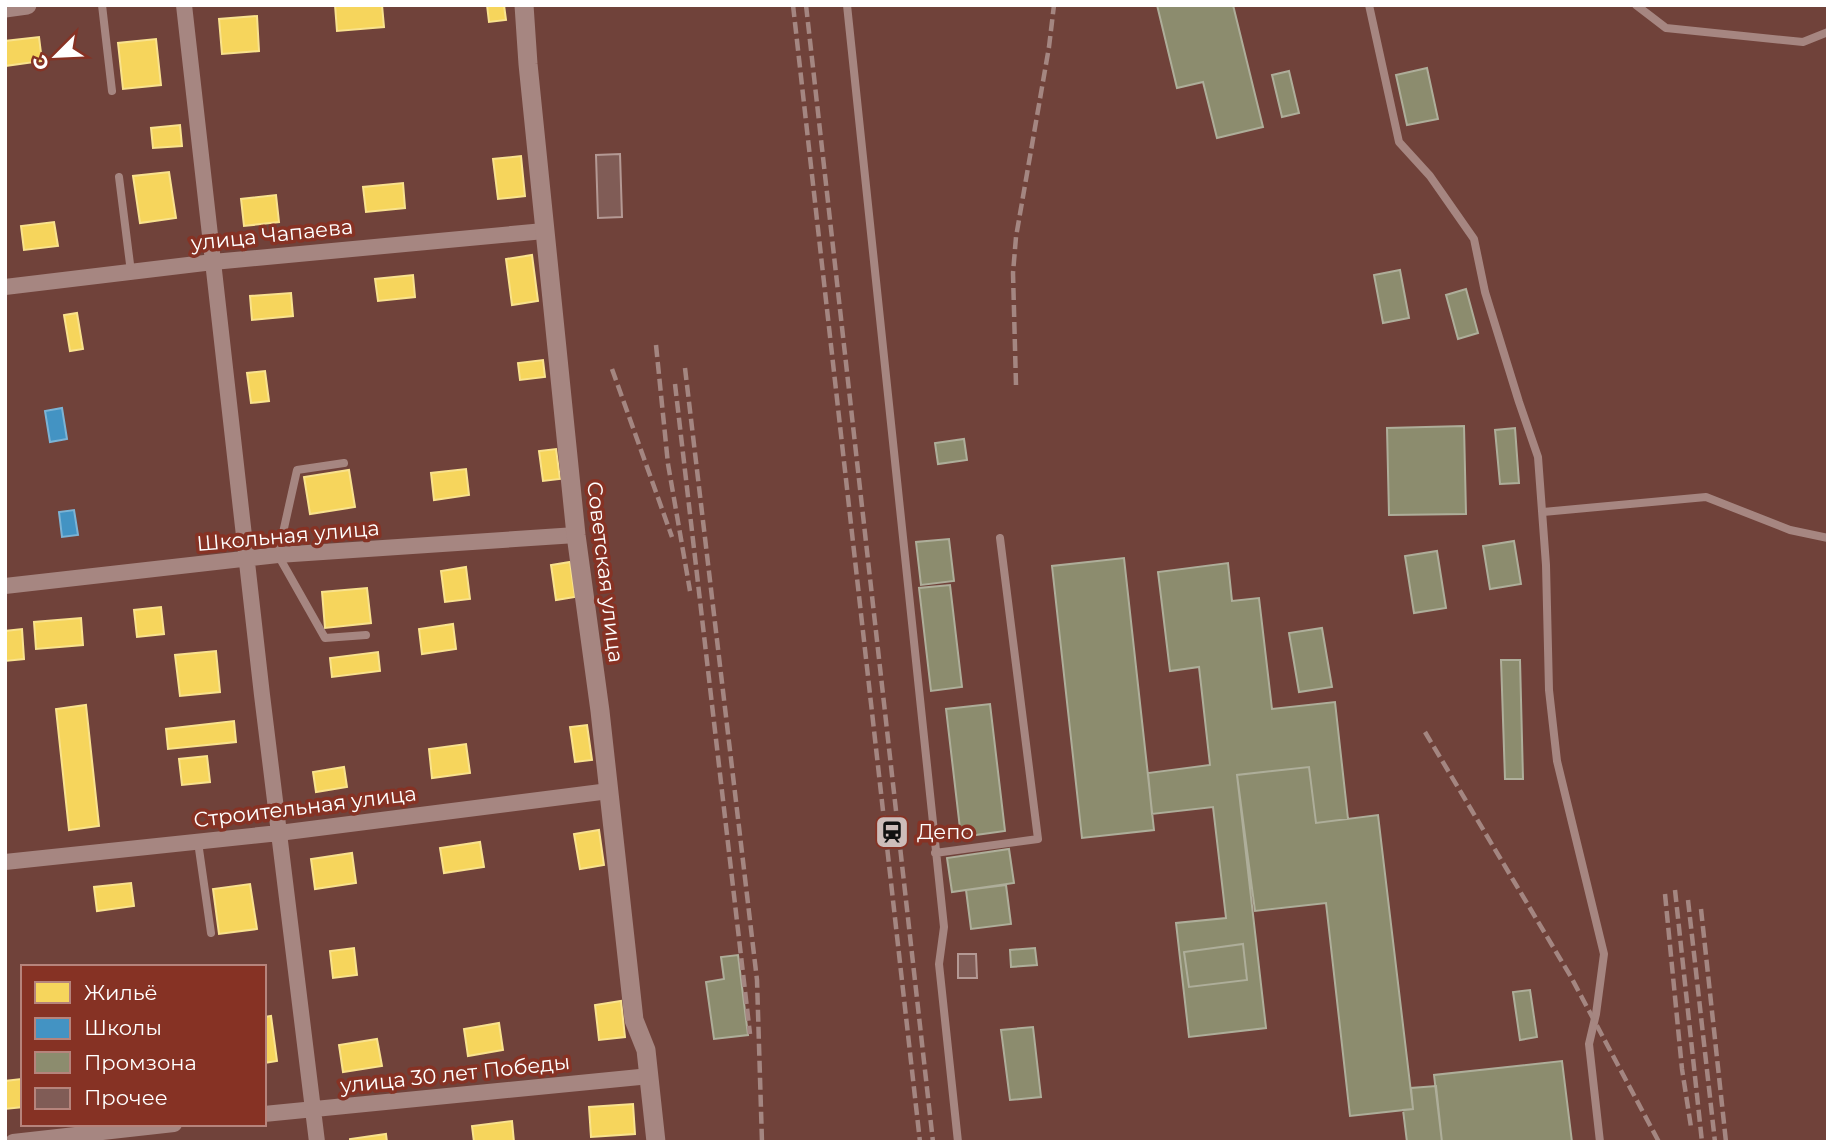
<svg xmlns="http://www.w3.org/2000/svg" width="1833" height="1147" font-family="Montserrat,sans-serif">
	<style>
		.homes { fill: #f6d55c; stroke: #f9e28d; stroke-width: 2 }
		.schools { fill: #4393c3; stroke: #7bb3d5; stroke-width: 2 }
		.industry { fill: #8c8c6e; stroke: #aeae9a; stroke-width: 2 }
		.building { fill: #805c56; stroke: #b49994; stroke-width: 2 }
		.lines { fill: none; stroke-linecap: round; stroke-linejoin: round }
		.service { stroke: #a68681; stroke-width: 8 }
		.minor { stroke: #a68681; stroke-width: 16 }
		.tertiary { stroke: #a68681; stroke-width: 19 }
		.rail { stroke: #a48681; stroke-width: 4.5; stroke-dasharray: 12 5; stroke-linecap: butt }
		.labels { text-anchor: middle; stroke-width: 7; stroke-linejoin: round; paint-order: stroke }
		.street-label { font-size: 21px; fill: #fff; stroke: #863224 }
		.poi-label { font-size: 21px; fill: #fff; stroke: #863224; text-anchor: start }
	</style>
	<rect width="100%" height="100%" fill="#70423a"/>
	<path class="homes" d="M 335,5 L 382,5 L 384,27 L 337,31 Z
		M 487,5 L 504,5 L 506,20 L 489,22 Z
		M 257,16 L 259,51 L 222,54 L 219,19 Z
		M 39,37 L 42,61 L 5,66 L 5,41 Z
		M 156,39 L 161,85 L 123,89 L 118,43 Z
		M 180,125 L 182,146 L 153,148 L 151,128 Z
		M 521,156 L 525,196 L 498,199 L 493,159 Z
		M 169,172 L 176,218 L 140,223 L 133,176 Z
		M 403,183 L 405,208 L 366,212 L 363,187 Z
		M 276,195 L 279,222 L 244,226 L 241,199 Z
		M 54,222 L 58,246 L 24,250 L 21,226 Z
		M 532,255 L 538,301 L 512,305 L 506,259 Z
		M 413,275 L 415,297 L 378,301 L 375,279 Z
		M 291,293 L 293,316 L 252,320 L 250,296 Z
		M 77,313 L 83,349 L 70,351 L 64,315 Z
		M 543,360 L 545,377 L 520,380 L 518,363 Z
		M 265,371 L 269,401 L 251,403 L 247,373 Z
		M 556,449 L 560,479 L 543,481 L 539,451 Z
		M 466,469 L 469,495 L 434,500 L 431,473 Z
		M 349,470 L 355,507 L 310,514 L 304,477 Z
		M 570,562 L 575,597 L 556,600 L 551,565 Z
		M 466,567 L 470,599 L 445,602 L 441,571 Z
		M 367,588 L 371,623 L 325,628 L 322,592 Z
		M 161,607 L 164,634 L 137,637 L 134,610 Z
		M 81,618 L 83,645 L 36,649 L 34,622 Z
		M 453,624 L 456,649 L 422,654 L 419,629 Z
		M 22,629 L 24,659 L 5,661 L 5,631 Z
		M 216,651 L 220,692 L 180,696 L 175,655 Z
		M 378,652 L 380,671 L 332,677 L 330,658 Z
		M 86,705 L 99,826 L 69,830 L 56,709 Z
		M 234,721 L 236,742 L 168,749 L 166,729 Z
		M 587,725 L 592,760 L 575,762 L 570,727 Z
		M 466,744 L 470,773 L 432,778 L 429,749 Z
		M 207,756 L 210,782 L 182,785 L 179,759 Z
		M 344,767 L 347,787 L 316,792 L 313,772 Z
		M 599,830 L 604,865 L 580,869 L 574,834 Z
		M 480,842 L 484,867 L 444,873 L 440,848 Z
		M 352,853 L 356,883 L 315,889 L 311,859 Z
		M 131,883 L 134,906 L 97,911 L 94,887 Z
		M 250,884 L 257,929 L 219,934 L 213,889 Z
		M 354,948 L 357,975 L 333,978 L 330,951 Z
		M 621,1001 L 625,1037 L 599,1040 L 595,1005 Z
		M 271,1016 L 277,1061 L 264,1063 L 264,1017 Z
		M 499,1023 L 503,1050 L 468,1056 L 464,1029 Z
		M 377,1039 L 382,1066 L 343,1072 L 339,1045 Z
		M 21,1079 L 23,1107 L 5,1109 L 5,1081 Z
		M 633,1104 L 635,1134 L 591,1137 L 589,1107 Z
		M 512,1121 L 514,1142 L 474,1142 L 472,1126 Z
		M 386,1134 L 387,1142 L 350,1142 L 350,1139 Z"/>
	<path class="schools" d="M 62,408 L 67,439 L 50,442 L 45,411 Z
		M 74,510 L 78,535 L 62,537 L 59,512 Z"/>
	<path class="industry" d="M 1157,5 L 1233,5 L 1263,127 L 1217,138 L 1203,82 L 1177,88 Z
		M 1427,68 L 1438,119 L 1407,125 L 1396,75 Z
		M 1289,71 L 1299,113 L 1282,117 L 1272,75 Z
		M 1400,270 L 1409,318 L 1383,323 L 1374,275 Z
		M 1466,289 L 1478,333 L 1458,339 L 1446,295 Z
		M 1464,426 L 1466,514 L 1389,515 L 1387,428 Z
		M 1515,428 L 1519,483 L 1500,484 L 1495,430 Z
		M 964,439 L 967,460 L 938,464 L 935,443 Z
		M 949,539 L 954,581 L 921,585 L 916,542 Z
		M 1514,541 L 1521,584 L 1490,589 L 1483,546 Z
		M 1437,551 L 1446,608 L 1414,613 L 1405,556 Z
		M 1124,558 L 1154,830 L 1082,838 L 1052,566 Z
		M 1228,563 L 1232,601 L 1259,598 L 1272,709 L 1335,702 L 1348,819 L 1316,823 L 1309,767 L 1237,775 L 1266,1028 L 1189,1037 L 1176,923 L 1226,918 L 1213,807 L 1152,814 L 1148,773 L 1210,765 L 1199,667 L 1170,671 L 1158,572 Z
		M 950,585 L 962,687 L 931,691 L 919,588 Z
		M 1322,628 L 1332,687 L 1299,692 L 1289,633 Z
		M 1501,660 L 1520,660 L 1523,779 L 1505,779 Z
		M 990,704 L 1005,831 L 961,837 L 946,709 Z
		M 1309,767 L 1316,823 L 1378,815 L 1413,1109 L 1350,1116 L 1326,903 L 1255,911 L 1237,775 Z
		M 1009,849 L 1014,883 L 952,892 L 947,858 Z
		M 1006,885 L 1011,924 L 971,929 L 966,890 Z
		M 1243,944 L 1247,980 L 1189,987 L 1184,952 Z
		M 1035,948 L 1037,965 L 1011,967 L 1010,950 Z
		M 738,955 L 748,1035 L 714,1039 L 706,982 L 724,979 L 721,957 Z
		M 1530,990 L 1537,1037 L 1520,1040 L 1513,992 Z
		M 1033,1027 L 1041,1097 L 1010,1100 L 1001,1030 Z
		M 1562,1061 L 1572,1142 L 1442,1142 L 1434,1075 Z
		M 1436,1086 L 1442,1142 L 1407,1142 L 1403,1110 L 1413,1109 L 1411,1088 Z"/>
	<path class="building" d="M 620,154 L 622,217 L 598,218 L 596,155 Z
		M 958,954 L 976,954 L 977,978 L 958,978 Z"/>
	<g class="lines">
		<path class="service" d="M 102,5 L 112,91
			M 847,5 L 944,927 L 939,964 L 958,1142
			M 1369,5 L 1399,142 L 1430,176 L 1474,239 L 1485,292 L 1519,402 L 1538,457 L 1546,565 L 1549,690 L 1557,761 L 1604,954 L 1596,1014 L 1589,1044 L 1600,1142
			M 1636,5 L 1666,28 L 1803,42 L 1828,32
			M 119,177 L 131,272
			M 344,463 L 297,470 L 278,555 L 325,638 L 366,635
			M 1543,512 L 1706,497 L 1790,530 L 1828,538
			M 198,842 L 211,933
			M 935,853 L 1038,839 L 1000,538"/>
		<path class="minor" d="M 184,5 L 262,695 L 317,1142
			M 5,287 L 213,262 L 544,231
			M 5,586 L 278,555 L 576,535
			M 5,862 L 279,833 L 609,791
			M 264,1114 L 650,1076
			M 13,1142 L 174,1124"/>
		<path class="tertiary" d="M 524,5 L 528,64 L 576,535 L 600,711 L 634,1020 L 646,1050 L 656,1142
			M 5,8 L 27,5"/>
		<path class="rail" d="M 793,5 L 920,1142
			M 806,5 L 933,1142
			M 656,345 L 668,464 L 690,591
			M 685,368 L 757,980 L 762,1142
			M 612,369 L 672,537
			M 675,384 L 750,1034
			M 1016,385 L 1013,273 L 1016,237 L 1049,47 L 1054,5
			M 1425,732 L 1571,977 L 1659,1142
			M 1675,890 L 1702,1142
			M 1665,894 L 1682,1069 L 1691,1127
			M 1688,900 L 1715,1142
			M 1701,909 L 1726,1142"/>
	</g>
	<defs>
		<g id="station-square" transform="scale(1.75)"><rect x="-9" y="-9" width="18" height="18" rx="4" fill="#cdbdba" stroke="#863224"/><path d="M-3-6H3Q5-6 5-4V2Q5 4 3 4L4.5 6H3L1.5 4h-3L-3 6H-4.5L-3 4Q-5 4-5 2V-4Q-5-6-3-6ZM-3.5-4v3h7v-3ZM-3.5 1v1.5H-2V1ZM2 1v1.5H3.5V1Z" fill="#111"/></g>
	</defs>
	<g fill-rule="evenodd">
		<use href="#station-square" x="892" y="832"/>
	</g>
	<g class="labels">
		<g class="street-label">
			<text transform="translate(272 235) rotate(-6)" y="7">улица Чапаева</text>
			<text transform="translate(288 536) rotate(-5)" y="7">Школьная улица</text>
			<text transform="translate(605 572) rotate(83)" y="7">Советская улица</text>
			<text transform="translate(305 807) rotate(-7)" y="7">Строительная улица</text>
			<text transform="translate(455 1074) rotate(-6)" y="7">улица 30 лет Победы</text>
		</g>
		<g class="poi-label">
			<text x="917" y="839">Депо</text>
		</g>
	</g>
	<rect width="1833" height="1147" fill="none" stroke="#ffffff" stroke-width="14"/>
	<rect x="21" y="965" width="245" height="161" fill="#863224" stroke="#b6847c" stroke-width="2"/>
	<rect x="35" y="982" width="35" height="21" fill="#f6d55c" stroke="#b6847c" stroke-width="2"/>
	<text x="84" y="1000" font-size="21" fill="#ffffff">Жильё</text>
	<rect x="35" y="1018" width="35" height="21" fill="#4393c3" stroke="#b6847c" stroke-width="2"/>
	<text x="84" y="1035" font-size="21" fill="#ffffff">Школы</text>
	<rect x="35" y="1052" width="35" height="21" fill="#8c8c6e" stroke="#b6847c" stroke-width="2"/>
	<text x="84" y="1070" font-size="21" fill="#ffffff">Промзона</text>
	<rect x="35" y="1088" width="35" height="21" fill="#805c56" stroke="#b6847c" stroke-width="2"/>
	<text x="84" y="1105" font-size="21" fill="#ffffff">Прочее</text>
	<g transform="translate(56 56) rotate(246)" stroke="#863224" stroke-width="5" paint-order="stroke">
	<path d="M0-5L12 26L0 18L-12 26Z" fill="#ffffff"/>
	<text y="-10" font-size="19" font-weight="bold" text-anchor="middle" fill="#ffffff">С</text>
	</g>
</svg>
